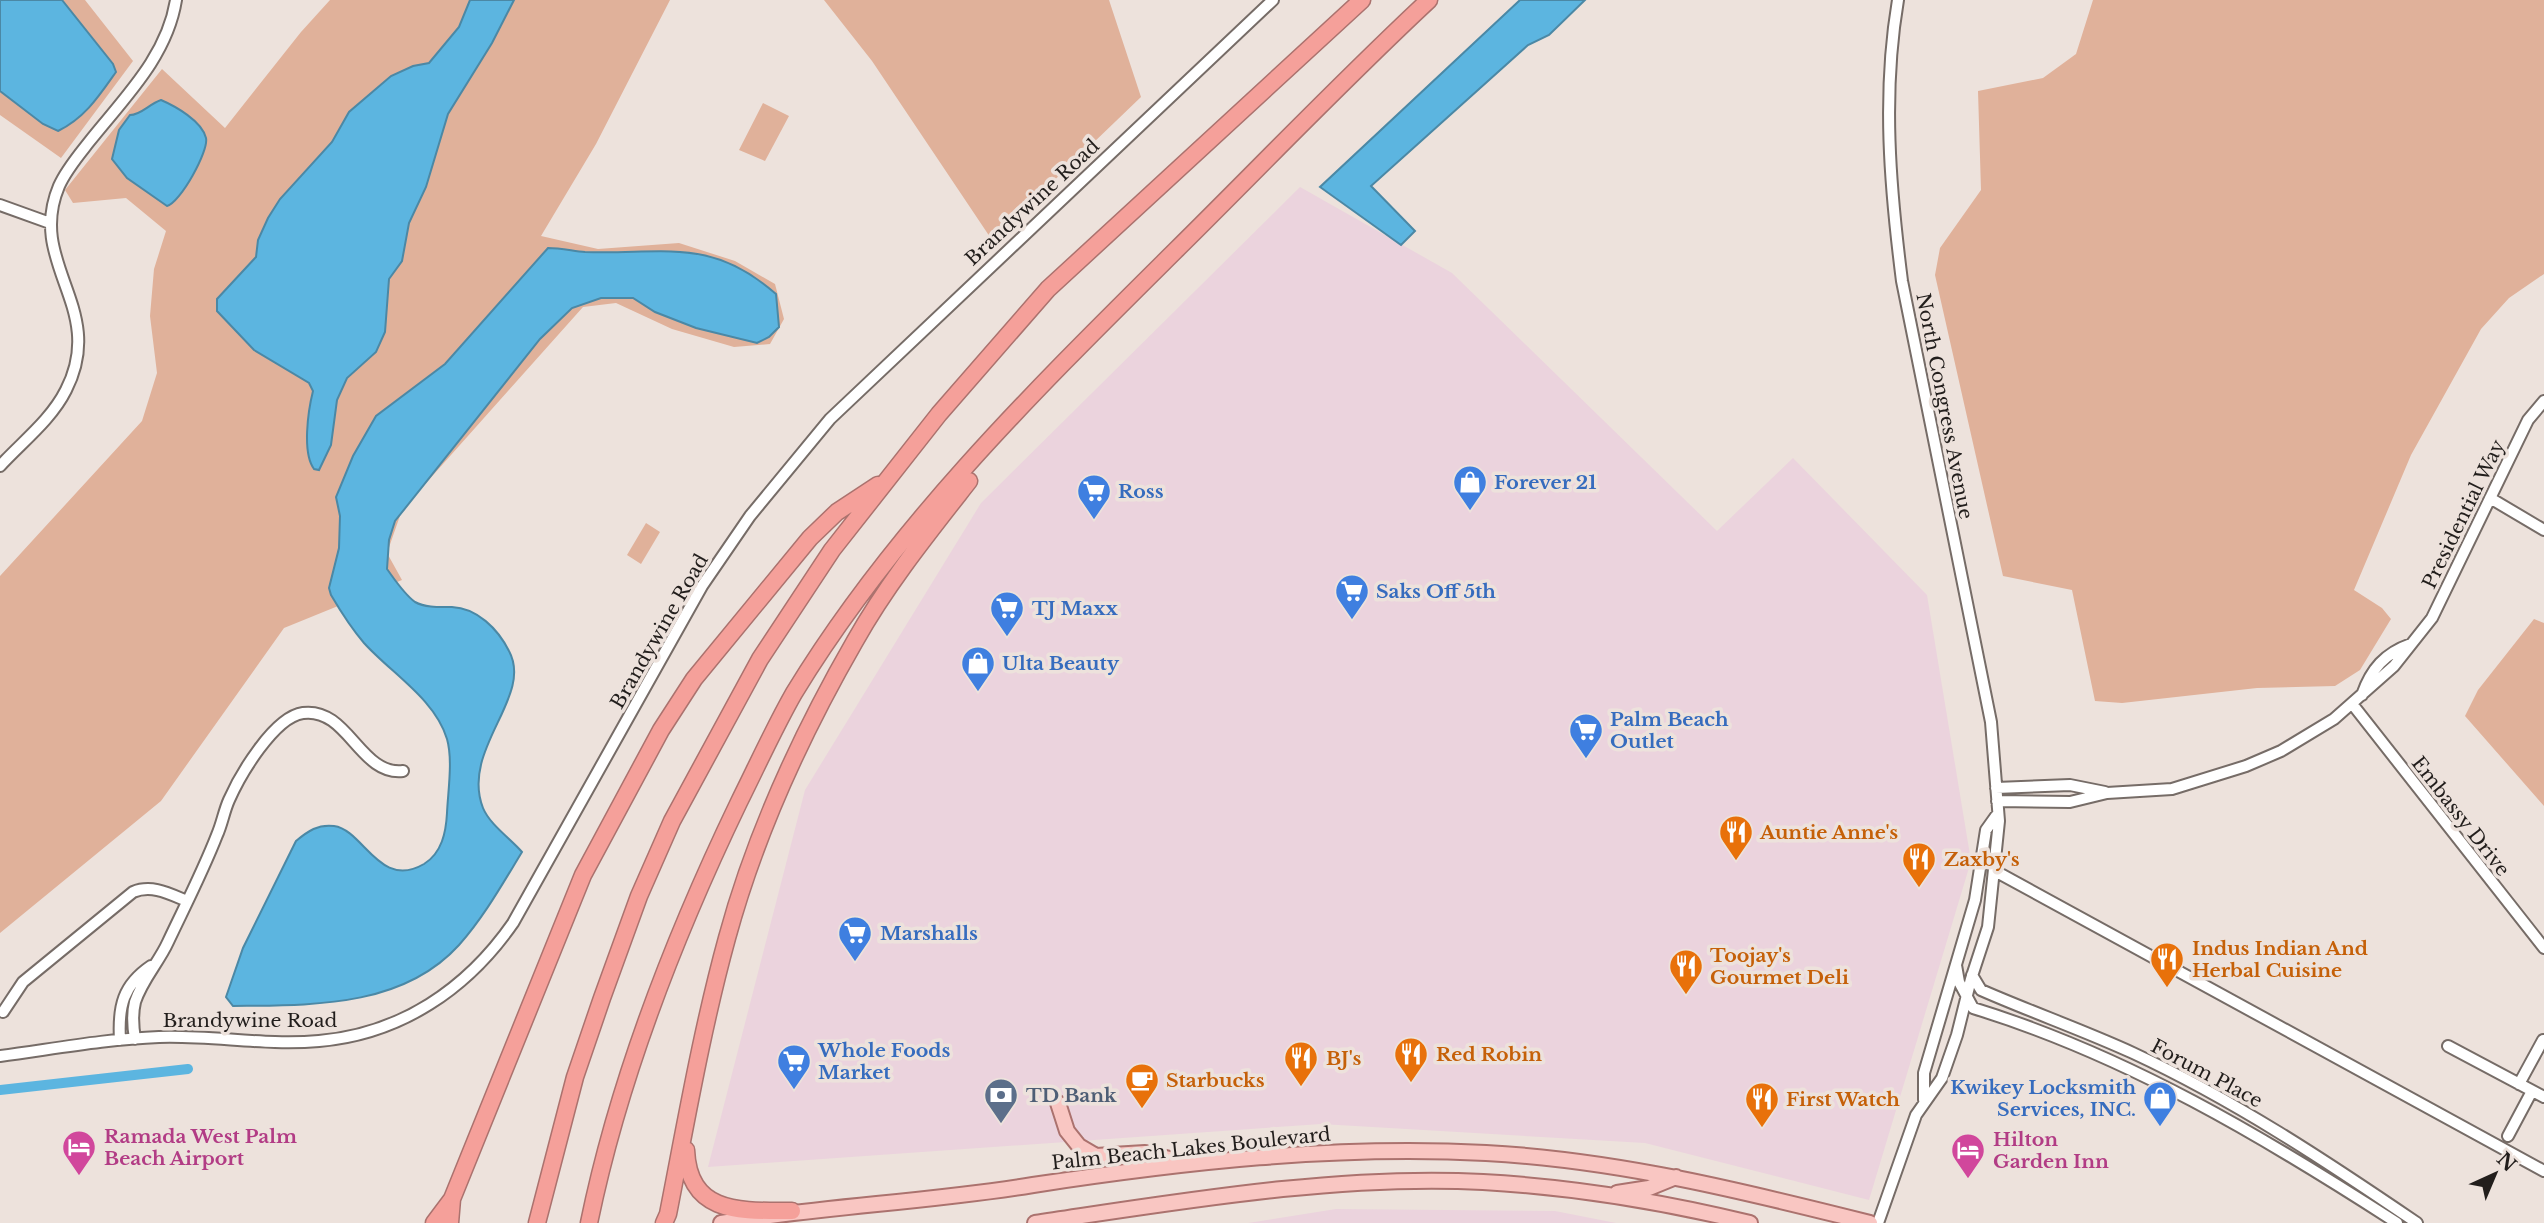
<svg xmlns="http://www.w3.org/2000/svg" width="2544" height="1223" font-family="'Libre Baskerville',serif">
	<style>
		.commercial { fill: #ebd3dd }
		.green { fill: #e0b19a }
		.water { fill: #5cb5e0; stroke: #4b88a5; stroke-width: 2 }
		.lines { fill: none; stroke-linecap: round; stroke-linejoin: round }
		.canal { stroke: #5cb5e0; stroke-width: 10 }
		.minor-casing { stroke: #766c67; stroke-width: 14 }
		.major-casing { stroke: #ab726e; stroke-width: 18 }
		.highway-casing { stroke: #ab726e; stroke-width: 19 }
		.minor { stroke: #fff; stroke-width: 10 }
		.major { stroke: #f9c6c2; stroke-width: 14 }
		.highway { stroke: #f5a09a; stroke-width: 16 }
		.labels { text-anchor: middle; stroke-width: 7; stroke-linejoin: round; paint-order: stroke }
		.street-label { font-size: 19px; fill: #221e1c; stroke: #ede2dc }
		.shop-label { font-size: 19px; font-weight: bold; fill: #366cbe; stroke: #ede2dc; text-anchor: start }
		.food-label { font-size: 19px; font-weight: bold; fill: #c56008; stroke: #ede2dc; text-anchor: start }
		.service-label { font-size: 19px; font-weight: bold; fill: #4e5e75; stroke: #ede2dc; text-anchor: start }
		.hotel-label { font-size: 19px; font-weight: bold; fill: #b23c85; stroke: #ede2dc; text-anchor: start }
	</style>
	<rect width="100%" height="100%" fill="#ede2dc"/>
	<path class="commercial" d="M 1300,187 L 1452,273 L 1717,531 L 1793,458 L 1927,595 L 1971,861 L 1869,1200 L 1645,1143 L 1321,1124 L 708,1167 L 805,790 L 981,503 Z
		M 1336,1209 L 1555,1211 L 1616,1223 L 1248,1223 Z"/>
	<path class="green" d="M 0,0 L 85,0 L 133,61 L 61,158 L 0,115 Z
		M 330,0 L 670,0 L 596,144 L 541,236 L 598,249 L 679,243 L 735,261 L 775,284 L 784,319 L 770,344 L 734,347 L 672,329 L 616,303 L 583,307 L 402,510 L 387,553 L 402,580 L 284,628 L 161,801 L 0,933 L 0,576 L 142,421 L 157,373 L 150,316 L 154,269 L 166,231 L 126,198 L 73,203 L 65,190 L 162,69 L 225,128 L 301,32 Z
		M 824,0 L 1109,0 L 1141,97 L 992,240 L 872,61 Z
		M 2093,0 L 2544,0 L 2544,274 L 2509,298 L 2481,329 L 2411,455 L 2354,590 L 2382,608 L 2391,619 L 2360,670 L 2335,686 L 2257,688 L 2122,703 L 2095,701 L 2072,590 L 2003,576 L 1935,275 L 1940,248 L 1981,190 L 1978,91 L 2043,78 L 2076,54 Z
		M 763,103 L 789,116 L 765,161 L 739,150 Z
		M 646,523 L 660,532 L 641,564 L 627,555 Z
		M 2534,619 L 2544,623 L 2544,806 L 2465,716 L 2478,690 Z"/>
	<path class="water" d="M 0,0 L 62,0 L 113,64 L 116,72 C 99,96 85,118 58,131 L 43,124 L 0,91 Z
		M 470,0 L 514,0 L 492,43 L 448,114 L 426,187 L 409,223 L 402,261 L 389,279 L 385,332 L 376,352 L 347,378 L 337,400 L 331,445 L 319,470 L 314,469 C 302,453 308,411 313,391 L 309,383 L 254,350 L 217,311 L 217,299 L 256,257 L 258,240 L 268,218 L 280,199 L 332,142 L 349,112 L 391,76 L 413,66 L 429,63 L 459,27 Z
		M 1520,0 L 1585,0 L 1549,35 L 1528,45 L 1371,186 L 1415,231 L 1401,245 L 1320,187 Z
		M 161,100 C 175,106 202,121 206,138 C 209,151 180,203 167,206 L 127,178 L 112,159 L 119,130 L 130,115 C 141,115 149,104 161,100 Z
		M 548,248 C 561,248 573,251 585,252 C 663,255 710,236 776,294 L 779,327 L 769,337 L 757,343 L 696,328 L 655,312 L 633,298 L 601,298 L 572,308 L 540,339 L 395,521 L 389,540 L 387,569 C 395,580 404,594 415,602 C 426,608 440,607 452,607 C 477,608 498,629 509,651 C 534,697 460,749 483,808 C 490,825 511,839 522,852 C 503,883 484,917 459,945 C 402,1008 311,1005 233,1006 L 226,997 L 243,948 L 296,841 C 308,831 318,824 334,826 C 364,830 379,890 424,864 C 442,853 446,832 447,813 C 448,791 453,760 447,739 C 435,699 391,673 364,643 C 352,629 341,612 331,595 L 329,588 L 339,548 L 340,516 L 336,497 L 353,456 L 376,416 L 445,364 Z"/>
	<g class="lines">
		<path class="canal" d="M 0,1090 L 188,1069"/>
		<g class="minor-casing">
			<path id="minor" d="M 0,205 L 50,223
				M 0,466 C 22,442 51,420 66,390 C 108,308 26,264 59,186 C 66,170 78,156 89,142 C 124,98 167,57 176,0
				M 2490,498 L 2544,530
				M 2362,695 C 2371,669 2385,653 2411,644
				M 2353,705 L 2544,948
				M 1996,788 L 2070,785 L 2105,792
				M 1997,801 L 2070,802 L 2107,793 L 2172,789 L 2246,766 L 2281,751 L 2334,719 L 2394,666 L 2432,618 L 2528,420 L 2544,401
				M 1995,871 L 2544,1171
				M 1956,965 L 1959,982 L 1973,1008 C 2126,1055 2264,1137 2397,1223
				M 1972,975 L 1981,990 C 2031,1012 2083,1030 2133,1053 C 2234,1100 2326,1161 2417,1223
				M 3,1012 L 23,982 L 133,892 C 152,884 170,894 187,901
				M 135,1039 C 133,1027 132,1014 135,1002 C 142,980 159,962 168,942 C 185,906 203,871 217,835 C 222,824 224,811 229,800 C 240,775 274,717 303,713 C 348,707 360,776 403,771
				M 120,1040 C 118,1006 123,985 151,966
				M 2448,1046 L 2544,1097
				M 0,1056 C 53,1049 106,1039 159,1037 C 212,1035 266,1046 319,1041 C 401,1034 467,989 513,923 L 702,586 L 750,516 L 830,419 L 1273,0
				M 2519,1084 L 2543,1040
				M 1924,1100 L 1924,1073 L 1975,900 L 1986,830 L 1996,816
				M 2508,1136 L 2532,1091
				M 1878,1223 L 1916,1115 L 1942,1078 L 1957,1035 L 1971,979 L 1988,927 L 1999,821 L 1991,722 L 1902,281 C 1890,187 1882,94 1898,0"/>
		</g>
		<g class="major-casing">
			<path id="major" d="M 1058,1103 L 1067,1131 L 1079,1146 L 1096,1156 L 1145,1153 L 1182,1162
				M 1617,1193 L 1649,1188 L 1676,1177
				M 721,1223 C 825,1206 930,1202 1033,1185 C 1184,1162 1334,1145 1486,1153 C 1617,1160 1743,1191 1870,1223
				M 1035,1223 C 1177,1202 1340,1174 1483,1182 C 1573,1187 1664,1202 1750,1223"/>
		</g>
		<g class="highway-casing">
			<path id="highway" d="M 686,1150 C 689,1215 741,1211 792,1211
				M 434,1223 L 452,1199
				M 450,1223 L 452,1199 L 583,875 L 661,730 L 694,679 L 810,538 L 837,512 L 878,485
				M 537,1223 L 575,1077 L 602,998 L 639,896 L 672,821 L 760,659 L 832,550 L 939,414 L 1048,289 L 1362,0
				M 589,1223 C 619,1077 675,935 739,802 C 757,766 774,728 794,693 C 895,527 1038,387 1175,251 C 1260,167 1342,81 1429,0
				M 664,1223 L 668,1214 C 686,1122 702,1029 727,938 C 755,835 802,733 855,641 C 887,584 929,532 969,481"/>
		</g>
		<use href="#minor" class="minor"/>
		<use href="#major" class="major"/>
		<use href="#highway" class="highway"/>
	</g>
	<defs>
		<g id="shop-pin" transform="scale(1.75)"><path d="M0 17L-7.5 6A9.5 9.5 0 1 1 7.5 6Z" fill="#3f7fe0" stroke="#ede2dc"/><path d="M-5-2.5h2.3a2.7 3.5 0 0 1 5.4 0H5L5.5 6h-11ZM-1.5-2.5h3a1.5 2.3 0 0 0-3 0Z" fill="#fff"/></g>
		<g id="supermarket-pin" transform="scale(1.75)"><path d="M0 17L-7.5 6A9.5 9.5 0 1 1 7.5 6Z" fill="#3f7fe0" stroke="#ede2dc"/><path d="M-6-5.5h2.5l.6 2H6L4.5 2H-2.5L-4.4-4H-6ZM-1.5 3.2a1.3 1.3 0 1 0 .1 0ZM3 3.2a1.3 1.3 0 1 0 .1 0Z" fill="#fff"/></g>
		<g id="restaurant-pin" transform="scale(1.75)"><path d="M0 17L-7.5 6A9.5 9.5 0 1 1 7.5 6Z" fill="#e8710a" stroke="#ede2dc"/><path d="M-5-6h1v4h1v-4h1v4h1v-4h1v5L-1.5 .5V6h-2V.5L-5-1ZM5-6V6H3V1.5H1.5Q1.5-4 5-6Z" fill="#fff"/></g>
		<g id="cafe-pin" transform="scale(1.75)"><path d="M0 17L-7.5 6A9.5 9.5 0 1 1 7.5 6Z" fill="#e8710a" stroke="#ede2dc"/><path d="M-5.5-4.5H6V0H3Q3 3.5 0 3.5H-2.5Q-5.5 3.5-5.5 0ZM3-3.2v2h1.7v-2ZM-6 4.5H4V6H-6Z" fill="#fff"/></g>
		<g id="bank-pin" transform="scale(1.75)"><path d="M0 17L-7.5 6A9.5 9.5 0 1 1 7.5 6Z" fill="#5c6f8a" stroke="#ede2dc"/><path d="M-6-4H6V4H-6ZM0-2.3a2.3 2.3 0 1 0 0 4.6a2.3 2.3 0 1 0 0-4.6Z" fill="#fff"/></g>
		<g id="hotel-pin" transform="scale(1.75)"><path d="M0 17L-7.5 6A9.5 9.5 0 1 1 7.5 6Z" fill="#d1479c" stroke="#ede2dc"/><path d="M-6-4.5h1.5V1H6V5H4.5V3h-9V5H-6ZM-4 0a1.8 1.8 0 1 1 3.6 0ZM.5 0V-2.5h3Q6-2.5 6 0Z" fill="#fff"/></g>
	</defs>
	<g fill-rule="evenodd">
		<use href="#shop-pin" x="1470" y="482"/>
		<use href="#supermarket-pin" x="1094" y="491"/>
		<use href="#supermarket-pin" x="1352" y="591"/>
		<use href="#supermarket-pin" x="1007" y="608"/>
		<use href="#shop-pin" x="978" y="663"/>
		<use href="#supermarket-pin" x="1586" y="730"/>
		<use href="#restaurant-pin" x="1736" y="832"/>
		<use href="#restaurant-pin" x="1919" y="859"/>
		<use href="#supermarket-pin" x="855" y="933"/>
		<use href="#restaurant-pin" x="2167" y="959"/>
		<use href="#restaurant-pin" x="1686" y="966"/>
		<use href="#restaurant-pin" x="1411" y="1054"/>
		<use href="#restaurant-pin" x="1301" y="1058"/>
		<use href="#supermarket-pin" x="794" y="1061"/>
		<use href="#cafe-pin" x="1142" y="1080"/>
		<use href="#bank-pin" x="1001" y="1095"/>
		<use href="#shop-pin" x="2160" y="1098"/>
		<use href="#restaurant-pin" x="1762" y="1099"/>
		<use href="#hotel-pin" x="79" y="1147"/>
		<use href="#hotel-pin" x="1968" y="1150"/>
	</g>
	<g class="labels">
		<g class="street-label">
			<text transform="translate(1032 202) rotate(-43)" y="7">Brandywine Road</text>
			<text transform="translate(1945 406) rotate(79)" y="7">North Congress Avenue</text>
			<text transform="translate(2463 514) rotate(-64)" y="7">Presidential Way</text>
			<text transform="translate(659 631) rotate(-60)" y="7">Brandywine Road</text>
			<text transform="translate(2461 816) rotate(52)" y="7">Embassy Drive</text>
			<text x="250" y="1027">Brandywine Road</text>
			<text transform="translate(2207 1073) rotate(28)" y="7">Forum Place</text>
			<text transform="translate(1191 1148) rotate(-6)" y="7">Palm Beach Lakes Boulevard</text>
		</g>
		<g class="shop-label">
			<text x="1494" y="489">Forever 21</text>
			<text x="1118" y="498">Ross</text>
			<text x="1376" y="598">Saks Off 5th</text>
			<text x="1032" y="615">TJ Maxx</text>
			<text x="1002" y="670">Ulta Beauty</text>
			<text x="1610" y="726">Palm Beach<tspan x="1610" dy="22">Outlet</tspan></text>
			<text x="880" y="940">Marshalls</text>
			<text x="818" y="1057">Whole Foods<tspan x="818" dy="22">Market</tspan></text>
			<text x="2136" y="1094" text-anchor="end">Kwikey Locksmith<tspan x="2136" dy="22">Services, INC.</tspan></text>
		</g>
		<g class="food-label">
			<text x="1760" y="839">Auntie Anne's</text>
			<text x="1944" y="866">Zaxby's</text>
			<text x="2192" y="955">Indus Indian And<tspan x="2192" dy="22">Herbal Cuisine</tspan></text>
			<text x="1710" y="962">Toojay's<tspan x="1710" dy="22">Gourmet Deli</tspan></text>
			<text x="1436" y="1061">Red Robin</text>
			<text x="1326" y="1065">BJ's</text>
			<text x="1166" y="1087">Starbucks</text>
			<text x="1786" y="1106">First Watch</text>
		</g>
		<g class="service-label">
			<text x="1026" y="1102">TD Bank</text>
		</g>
		<g class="hotel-label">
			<text x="104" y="1143">Ramada West Palm<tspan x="104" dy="22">Beach Airport</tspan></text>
			<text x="1993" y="1146">Hilton<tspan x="1993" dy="22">Garden Inn</tspan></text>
		</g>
	</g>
	<g transform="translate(2495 1174) rotate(44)" stroke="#ede2dc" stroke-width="5" paint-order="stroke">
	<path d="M0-5L12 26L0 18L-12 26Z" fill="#221e1c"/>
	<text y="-10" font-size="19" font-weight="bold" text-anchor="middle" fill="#221e1c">N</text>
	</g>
</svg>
